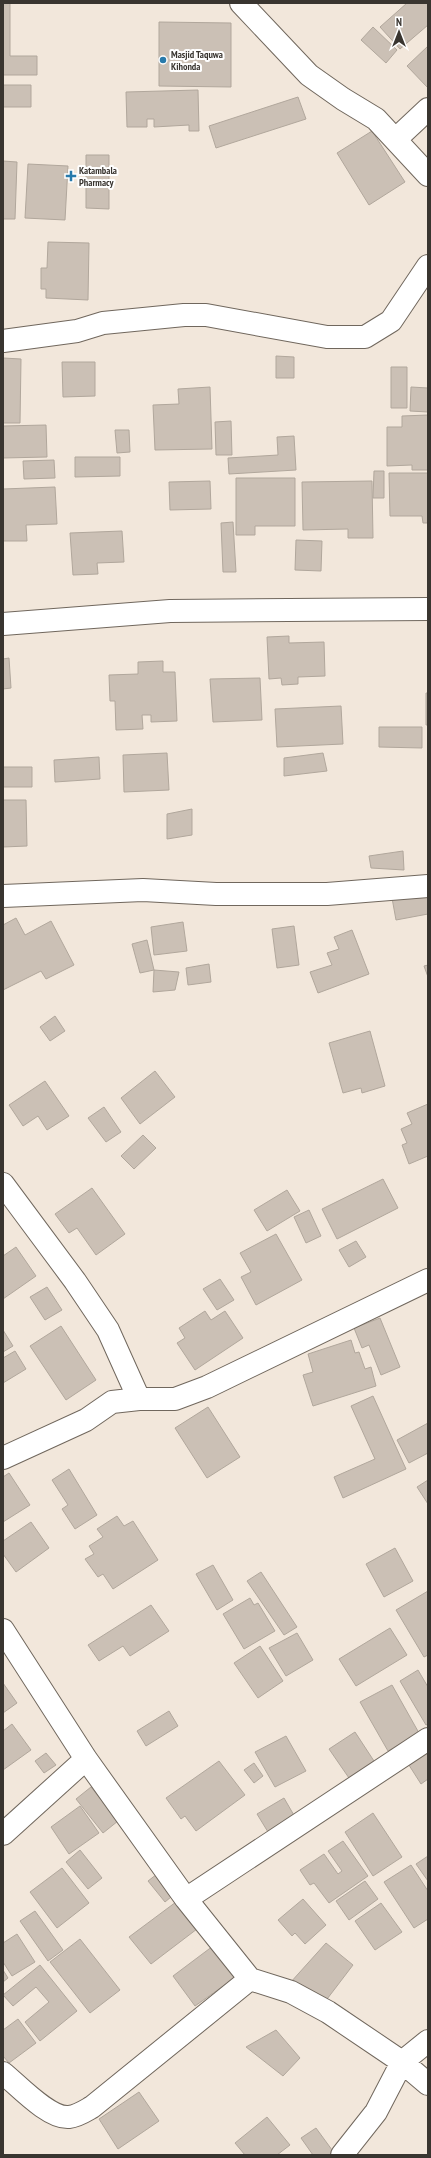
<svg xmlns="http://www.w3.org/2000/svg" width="431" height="2158" font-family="'PT Sans Narrow',sans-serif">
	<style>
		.building { fill: #cbc0b5; stroke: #b1a79c }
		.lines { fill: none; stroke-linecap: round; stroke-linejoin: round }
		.minor-casing { stroke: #70675d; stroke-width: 24 }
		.minor { stroke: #fff; stroke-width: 22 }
		.poi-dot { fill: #287aab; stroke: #fff; stroke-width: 1.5 }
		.labels { text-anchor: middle; stroke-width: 4; stroke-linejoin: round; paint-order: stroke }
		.poi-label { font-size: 10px; font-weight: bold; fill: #393530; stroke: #fff; text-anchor: start }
	</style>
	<rect width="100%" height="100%" fill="#f2e7db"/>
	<path class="building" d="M 3,3 L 10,3 L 10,56 L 37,56 L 37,75 L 3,75 Z
		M 407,3 L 428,3 L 428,25 L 400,49 L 380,27 Z
		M 159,22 L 231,23 L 231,87 L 159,86 Z
		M 373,27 L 397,50 L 386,63 L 361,40 Z
		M 428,46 L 428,88 L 407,66 Z
		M 3,85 L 31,85 L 31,107 L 3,107 Z
		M 198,90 L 199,131 L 189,131 L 189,125 L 154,127 L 154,119 L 147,119 L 147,127 L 127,127 L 126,92 Z
		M 298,97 L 306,119 L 216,148 L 209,126 Z
		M 372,131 L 405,182 L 369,205 L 337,153 Z
		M 86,155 L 109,155 L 109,209 L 86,208 Z
		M 3,161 L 17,162 L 15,219 L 3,219 Z
		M 28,164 L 68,166 L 65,220 L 25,218 Z
		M 48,242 L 89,243 L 88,300 L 46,298 L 46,289 L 41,289 L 41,268 L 47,268 Z
		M 276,356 L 294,357 L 294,378 L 276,378 Z
		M 3,358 L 21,359 L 20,423 L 3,423 Z
		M 62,362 L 95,362 L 95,396 L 63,397 Z
		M 391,367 L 407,367 L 407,408 L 391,408 Z
		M 210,387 L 212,449 L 155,450 L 153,405 L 179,404 L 178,389 Z
		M 411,387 L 428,388 L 428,412 L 410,411 Z
		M 428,415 L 428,470 L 412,470 L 412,465 L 387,466 L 387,427 L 402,427 L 402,416 Z
		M 231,421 L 232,455 L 216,455 L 215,422 Z
		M 46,425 L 47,457 L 3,458 L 3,426 Z
		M 115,430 L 129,430 L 130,452 L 117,453 Z
		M 294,436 L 296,470 L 229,474 L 228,458 L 278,455 L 277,437 Z
		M 75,457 L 120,457 L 120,476 L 75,477 Z
		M 54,460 L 55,478 L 24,479 L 23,461 Z
		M 374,471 L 384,471 L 384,498 L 373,498 Z
		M 389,473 L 428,473 L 428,523 L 423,523 L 422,516 L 390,516 Z
		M 236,478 L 295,478 L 295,526 L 255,526 L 255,535 L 236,535 Z
		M 210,481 L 211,509 L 170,510 L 169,482 Z
		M 372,481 L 373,538 L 348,538 L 348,529 L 303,530 L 302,482 Z
		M 55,487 L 57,524 L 26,525 L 27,541 L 3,541 L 3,489 Z
		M 233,522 L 236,572 L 223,572 L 221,523 Z
		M 122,531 L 124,562 L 97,563 L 98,574 L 73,575 L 70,533 Z
		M 296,540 L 322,541 L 321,571 L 295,570 Z
		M 289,636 L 289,643 L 324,642 L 325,676 L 298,677 L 298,684 L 282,685 L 281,678 L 269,679 L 267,637 Z
		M 9,658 L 11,688 L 3,689 L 3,659 Z
		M 163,661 L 163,672 L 175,672 L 177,721 L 151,722 L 151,715 L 142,715 L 143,729 L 116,730 L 115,701 L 110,701 L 109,675 L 138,674 L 138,662 Z
		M 260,678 L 262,720 L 213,722 L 210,679 Z
		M 426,693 L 428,693 L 428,725 L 426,725 Z
		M 341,706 L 343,744 L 277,747 L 275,709 Z
		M 379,727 L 422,727 L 422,748 L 379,747 Z
		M 167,753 L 169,790 L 124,792 L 123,755 Z
		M 323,753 L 327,771 L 284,776 L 284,758 Z
		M 99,757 L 100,779 L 55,782 L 54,760 Z
		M 3,767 L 32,767 L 32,787 L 3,787 Z
		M 3,800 L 26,800 L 27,846 L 3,847 Z
		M 192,809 L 192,835 L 167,839 L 167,814 Z
		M 403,851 L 404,870 L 371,868 L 369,856 Z
		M 428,891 L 428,914 L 396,920 L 392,898 Z
		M 16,918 L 25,935 L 51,921 L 74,965 L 46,979 L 41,971 L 3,990 L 3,925 Z
		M 183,922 L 187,951 L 154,955 L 151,927 Z
		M 294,926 L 299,965 L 277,968 L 272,929 Z
		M 352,930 L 369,974 L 318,993 L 310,972 L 332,965 L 327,953 L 339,949 L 334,937 Z
		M 147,940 L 154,970 L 140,973 L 132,944 Z
		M 209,964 L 211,982 L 188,985 L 186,968 Z
		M 428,965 L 428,977 L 424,966 Z
		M 154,970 L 179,972 L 175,990 L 153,992 Z
		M 55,1016 L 65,1031 L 50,1041 L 40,1027 Z
		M 370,1031 L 385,1086 L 362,1093 L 361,1088 L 343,1093 L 329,1043 Z
		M 155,1071 L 175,1097 L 140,1124 L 121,1098 Z
		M 45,1081 L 69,1116 L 47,1130 L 38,1116 L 23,1126 L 9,1105 Z
		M 428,1104 L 428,1156 L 409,1164 L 402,1145 L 407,1143 L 401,1129 L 412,1124 L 407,1113 Z
		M 104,1107 L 121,1132 L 106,1142 L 88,1118 Z
		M 143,1135 L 156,1148 L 134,1169 L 121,1156 Z
		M 383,1179 L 398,1208 L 337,1239 L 322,1209 Z
		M 92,1188 L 125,1234 L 96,1255 L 77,1228 L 69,1233 L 55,1214 Z
		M 287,1190 L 300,1211 L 267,1231 L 254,1210 Z
		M 309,1210 L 321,1236 L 306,1243 L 294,1217 Z
		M 276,1234 L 302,1280 L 256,1305 L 241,1277 L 251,1272 L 240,1253 Z
		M 356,1241 L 366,1257 L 349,1267 L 339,1250 Z
		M 16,1247 L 36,1276 L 3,1299 L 3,1256 Z
		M 220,1279 L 234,1300 L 217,1310 L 203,1289 Z
		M 47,1287 L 62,1310 L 45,1320 L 30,1297 Z
		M 205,1311 L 211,1320 L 225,1311 L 243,1338 L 195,1370 L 177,1343 L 185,1338 L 179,1328 Z
		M 380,1318 L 400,1367 L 381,1375 L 369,1345 L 362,1348 L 354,1328 Z
		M 61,1326 L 96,1380 L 66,1400 L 30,1346 Z
		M 3,1330 L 13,1346 L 3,1352 Z
		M 351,1340 L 355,1353 L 359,1352 L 365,1369 L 371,1367 L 376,1386 L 313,1406 L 303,1375 L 313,1372 L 308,1354 Z
		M 15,1351 L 26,1369 L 3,1383 L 3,1358 Z
		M 373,1396 L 406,1469 L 343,1498 L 334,1477 L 375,1459 L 351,1406 Z
		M 208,1407 L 240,1457 L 207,1478 L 175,1428 Z
		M 428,1423 L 428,1453 L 409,1463 L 397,1440 Z
		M 69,1469 L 97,1515 L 75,1529 L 62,1509 L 68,1505 L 52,1480 Z
		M 9,1473 L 30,1505 L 3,1522 L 3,1477 Z
		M 428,1480 L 428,1504 L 417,1487 Z
		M 117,1516 L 124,1526 L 133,1521 L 158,1560 L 113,1589 L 103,1574 L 98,1577 L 85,1559 L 94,1554 L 89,1546 L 103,1537 L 97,1529 Z
		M 31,1522 L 49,1548 L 16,1572 L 3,1554 L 3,1541 Z
		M 395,1548 L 413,1581 L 384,1597 L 366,1564 Z
		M 213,1565 L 233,1600 L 217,1610 L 196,1574 Z
		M 261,1572 L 297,1627 L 284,1635 L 247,1581 Z
		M 428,1591 L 428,1655 L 424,1657 L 396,1610 Z
		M 250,1598 L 254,1605 L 258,1603 L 275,1631 L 244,1649 L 223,1614 Z
		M 151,1605 L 169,1631 L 130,1656 L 123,1646 L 99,1661 L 88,1645 Z
		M 390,1628 L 407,1655 L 356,1686 L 339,1659 Z
		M 297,1633 L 313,1660 L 286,1676 L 269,1648 Z
		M 260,1646 L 283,1681 L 258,1698 L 234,1663 Z
		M 418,1670 L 428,1687 L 428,1724 L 426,1725 L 400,1681 Z
		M 3,1683 L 17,1703 L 3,1713 Z
		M 392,1685 L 419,1733 L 388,1751 L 360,1702 Z
		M 169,1711 L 178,1726 L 146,1746 L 137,1731 Z
		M 12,1724 L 31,1750 L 3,1770 L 3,1731 Z
		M 355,1732 L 374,1761 L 349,1778 L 329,1749 Z
		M 286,1736 L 306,1771 L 275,1787 L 255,1752 Z
		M 428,1748 L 428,1779 L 421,1784 L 407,1762 Z
		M 46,1753 L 56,1765 L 44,1773 L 35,1761 Z
		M 219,1761 L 245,1795 L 196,1831 L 185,1816 L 181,1819 L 166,1798 Z
		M 254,1763 L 263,1776 L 254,1783 L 244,1770 Z
		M 91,1787 L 118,1821 L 103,1833 L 76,1799 Z
		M 284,1798 L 295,1817 L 268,1832 L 257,1814 Z
		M 80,1806 L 99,1833 L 69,1854 L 51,1827 Z
		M 373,1813 L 402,1857 L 373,1876 L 345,1832 Z
		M 343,1841 L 368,1876 L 329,1903 L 314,1883 L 310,1885 L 300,1870 L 324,1854 L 338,1874 L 342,1871 L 328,1851 Z
		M 80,1850 L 102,1878 L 88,1889 L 66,1862 Z
		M 428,1856 L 428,1881 L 416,1864 Z
		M 411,1865 L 428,1891 L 428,1919 L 414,1928 L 384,1882 Z
		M 62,1868 L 89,1903 L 57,1928 L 30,1892 Z
		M 161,1871 L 177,1892 L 165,1902 L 148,1881 Z
		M 365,1881 L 378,1899 L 349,1920 L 336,1901 Z
		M 303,1899 L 326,1925 L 305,1944 L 295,1933 L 292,1936 L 278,1920 Z
		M 176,1902 L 197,1929 L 151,1964 L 129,1937 Z
		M 381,1903 L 402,1932 L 375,1950 L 355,1921 Z
		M 35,1911 L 63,1950 L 48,1961 L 20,1921 Z
		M 17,1934 L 35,1962 L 12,1976 L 3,1962 L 3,1943 Z
		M 80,1939 L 120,1990 L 90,2013 L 50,1962 Z
		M 326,1943 L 353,1965 L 321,2007 L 290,1983 Z
		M 213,1946 L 236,1977 L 195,2006 L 173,1976 Z
		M 40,1965 L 77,2011 L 40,2041 L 25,2022 L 49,2002 L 36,1987 L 13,2006 L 3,1995 Z
		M 3,1970 L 8,1978 L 3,1982 Z
		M 18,2019 L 36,2043 L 9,2063 L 3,2056 L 3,2030 Z
		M 276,2030 L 300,2058 L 283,2076 L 246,2047 Z
		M 139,2092 L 159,2121 L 118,2149 L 99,2119 Z
		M 267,2117 L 290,2145 L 277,2155 L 245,2155 L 235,2143 Z
		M 316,2128 L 335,2154 L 334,2155 L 313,2155 L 301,2138 Z"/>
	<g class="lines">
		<g class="minor-casing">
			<path id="minor" d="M 241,3 L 309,75 L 343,99 L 376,119 L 428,175
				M 396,139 L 428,109
				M 3,341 L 77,331 L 103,323 L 184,315 L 206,315 L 327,337 L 365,337 L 391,321 L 428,266
				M 3,624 L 170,611 L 428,609
				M 3,896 L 143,890 L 216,894 L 327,894 L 428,886
				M 3,1184 L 75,1281 L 108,1330 L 139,1399
				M 3,1458 L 86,1420 L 112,1402 L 139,1399 L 175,1399 L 207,1387 L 428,1280
				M 3,1630 L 86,1759 L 186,1899 L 250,1979 L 291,1992 L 328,2012 L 402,2062 L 428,2084
				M 3,1834 L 86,1759
				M 186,1899 L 428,1739
				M 3,2073 C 18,2085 49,2119 69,2117 C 78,2116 85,2111 92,2107 L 250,1979
				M 342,2155 L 376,2112 L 402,2062 L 428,2041"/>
		</g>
		<use href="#minor" class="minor"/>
	</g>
	<g class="poi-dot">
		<circle cx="163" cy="60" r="4"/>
		<path d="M69 170h4v4h4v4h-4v4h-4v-4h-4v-4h4z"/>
	</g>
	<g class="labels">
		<g class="poi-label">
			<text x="171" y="58">Masjid Taquwa<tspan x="171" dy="12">Kihonda</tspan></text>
			<text x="79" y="174">Katambala<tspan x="79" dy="12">Pharmacy</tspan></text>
		</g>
	</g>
	<rect width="431" height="2158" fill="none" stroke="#393530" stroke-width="8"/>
	<g transform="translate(399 32)" stroke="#ffffff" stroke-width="3" paint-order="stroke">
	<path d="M0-3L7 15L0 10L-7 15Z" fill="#393530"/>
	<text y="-6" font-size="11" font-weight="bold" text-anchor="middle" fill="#393530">N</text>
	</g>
</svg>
